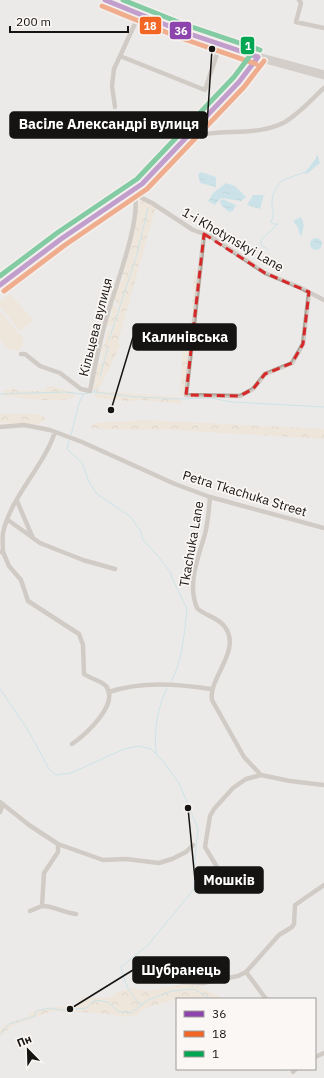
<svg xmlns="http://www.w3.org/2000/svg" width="324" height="1078" font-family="'IBM Plex Sans',sans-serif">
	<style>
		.grass { fill: #efe0cd }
		.forest { fill: url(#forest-crowns) }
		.water { fill: url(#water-ripples) }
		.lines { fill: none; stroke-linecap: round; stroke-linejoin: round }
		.stream { stroke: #a2dce8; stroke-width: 1 }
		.street { stroke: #b0a79c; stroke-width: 4.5 }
		.secondary { stroke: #b9afa4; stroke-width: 7 }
		.highway { stroke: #b6aea6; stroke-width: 9 }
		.bus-1-casing { stroke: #faf7f4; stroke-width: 8 }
		.bus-2-casing { stroke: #faf7f4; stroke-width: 8 }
		.bus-3-casing { stroke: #faf7f4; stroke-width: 8 }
		.bus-1 { stroke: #8e44ad; stroke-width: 5 }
		.bus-2 { stroke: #f26522; stroke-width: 5 }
		.bus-3 { stroke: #00a651; stroke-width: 5 }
		.marked { fill: none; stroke: #d62828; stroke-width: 3; stroke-dasharray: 8 5; stroke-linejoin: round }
		.labels { text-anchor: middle; stroke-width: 3.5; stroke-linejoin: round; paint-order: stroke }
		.street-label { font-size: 13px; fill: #151413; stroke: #faf7f4 }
		.leader { fill: none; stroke: #151413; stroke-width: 1.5 }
		.callout-dot { fill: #151413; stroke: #faf7f4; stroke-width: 1.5 }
		.callout { fill: #151413; stroke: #151413; stroke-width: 1.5 }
		.callout-label { font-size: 14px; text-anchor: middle; font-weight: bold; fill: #fff }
		.line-badge { stroke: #faf7f4; stroke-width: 1.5 }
		.badge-label { font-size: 11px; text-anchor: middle; font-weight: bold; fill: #fff }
	</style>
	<defs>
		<pattern id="forest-crowns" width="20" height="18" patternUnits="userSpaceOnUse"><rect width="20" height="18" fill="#efe0cd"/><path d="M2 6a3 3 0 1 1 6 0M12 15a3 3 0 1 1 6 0" fill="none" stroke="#ccbfaf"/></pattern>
		<pattern id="water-ripples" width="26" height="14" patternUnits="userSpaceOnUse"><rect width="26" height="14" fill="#a2dce8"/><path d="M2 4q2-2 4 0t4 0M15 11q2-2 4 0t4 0" fill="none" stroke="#8bbcc6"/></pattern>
	</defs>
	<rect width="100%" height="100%" fill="#eceae8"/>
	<path class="grass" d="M 10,294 L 33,320 L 20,331 L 0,306 L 0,302 Z
		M 0,311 L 23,338 L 23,346 L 18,351 L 8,349 L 0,340 Z"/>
	<path class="forest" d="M 140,198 L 156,207 L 118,341 L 120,346 L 98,391 L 178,397 L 182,402 L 180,404 L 142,400 L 128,401 L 96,398 L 95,395 L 97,391 L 93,390 L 98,364 L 103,362 L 101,350 L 105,343 L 107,331 L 111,329 L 112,326 L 105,325 L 107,316 L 112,316 L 112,303 L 118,309 L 118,304 L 114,299 L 118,286 L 124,278 L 123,274 Z
		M 194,268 L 196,272 L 197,285 L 185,395 L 183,396 L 180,393 L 184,331 L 191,330 Z
		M 52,386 L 73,392 L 75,397 C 64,403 16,399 3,395 L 2,391 L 14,388 L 17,391 L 45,391 L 47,387 Z
		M 0,414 L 36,414 L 45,417 L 45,420 L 35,425 L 0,423 Z
		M 145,420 L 324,429 L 324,439 L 174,430 L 102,429 L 91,428 L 91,425 L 94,423 Z
		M 184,984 L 198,986 L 225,999 L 177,999 L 143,1009 L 137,1015 L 128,1017 L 97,1013 L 52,1011 L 12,1026 L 0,1037 L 0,1030 L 6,1024 L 29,1016 L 32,1012 L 40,1009 L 76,1005 L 82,997 L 108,998 L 119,991 L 133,988 L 148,991 Z"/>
	<path class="water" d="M 317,154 L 320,163 L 308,173 L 304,174 L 316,158 Z
		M 201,172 L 216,177 L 216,187 L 200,183 L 198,174 Z
		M 226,183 L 235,186 L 246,197 L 241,201 L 221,198 L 215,205 L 208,201 L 213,193 Z
		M 253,195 L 264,195 L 260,209 L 247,205 Z
		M 222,199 L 236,205 L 233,211 L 229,212 L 221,205 L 220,201 Z
		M 301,217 L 304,225 L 301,237 L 297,226 L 293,221 Z
		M310 244a6 6 0 1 1 12 0a6 6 0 1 1-12 0Z"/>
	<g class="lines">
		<path class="stream" d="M 268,250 L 261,245 L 261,240 L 278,224 L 273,224 L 271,222 C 275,214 272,211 272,203 C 271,195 277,187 281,181 L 305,172
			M 109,340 L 137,254 L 148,208
			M 100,377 L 108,347
			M 94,392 L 137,397 L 178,399 L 211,398 L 232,402 L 324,407
			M 0,394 L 65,392 L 83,394
			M 71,435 L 79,403 L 84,394 L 94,392 L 97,388
			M 69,440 L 67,449 L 82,463 L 89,482 L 97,494 L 131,517 L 141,532 L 143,540 L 158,556 L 171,573 L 172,578 L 187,609 C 184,633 183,660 171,682
			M 0,689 L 28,730 L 49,769 L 56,775 L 71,773 L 124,749 L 139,746 L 151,749 L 163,761 L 179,783 L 198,829 L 195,856 L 194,889 L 148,945 L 121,967 C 124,982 130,996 142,1005
			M 156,753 C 154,730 157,709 167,688
			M 0,1035 L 9,1024 L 35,1016 L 36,1011 L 50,1008 L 59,1010 L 87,1008 L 94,1000 L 108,1002 L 118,1011 L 131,1013 L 148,1000 L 172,991 L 194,989 L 211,999
			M 285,1069 L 287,1071"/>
		<path class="street" d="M 299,0 L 301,3 L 296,22 L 324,28
			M 120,56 L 205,90 L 220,45
			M 115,107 L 112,86 L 114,69 L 139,15
			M 189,138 C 220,127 255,138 285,122 C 300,113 311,100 324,88
			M 135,192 L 140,197 L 152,203 L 193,230 L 210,236 L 265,273 L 299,287 L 324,300
			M 204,234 L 186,395 L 240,396 L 253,389 L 265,374 L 292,363 L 303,344 L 309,292
			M 21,354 L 25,354 L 40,366 L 60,373 L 81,389 L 90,391 C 95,366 100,340 107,316 C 115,287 143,216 134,191
			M 0,427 L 24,425 L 50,430 L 82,442 L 175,484 L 210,497 L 324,528
			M 210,497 C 209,509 208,522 205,534 C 198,558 187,584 197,608 C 205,616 218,617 225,627 C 242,651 208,678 212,700 L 244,757 L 261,775
			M 17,501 L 32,536
			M 8,520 L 40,543 L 83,560 L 115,569
			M 0,552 L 3,552 L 9,566 L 21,580 L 28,601 L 79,634 L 83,645 L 84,674 C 91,679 100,680 106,686 C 120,704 85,735 72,744
			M 3,552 C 3,546 2,539 3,533 C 11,496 43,468 55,432
			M 109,692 C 142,681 177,684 211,689
			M 0,802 L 29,825 L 58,844 L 103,860 L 126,859 L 159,863 L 172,859 L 186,852 L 193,845
			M 0,812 L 3,804
			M 58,844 L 58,852 L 44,873 L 42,906 C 55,906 64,913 76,914
			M 217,867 L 205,847 L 210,816 L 214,809 L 233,788 L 246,779 L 261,775 L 290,781 L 324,785
			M 30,911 L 42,906
			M 172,963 L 173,974 L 175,979 L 180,982 L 203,983 L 238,976 L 246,972 L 279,935 L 292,927 L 294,924 L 295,905 L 324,885
			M 246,972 L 266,999
			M 315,1057 L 324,1053
			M 293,1072 L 296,1069"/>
		<path class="secondary" d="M 105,0 C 155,22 206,41 258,57"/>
		<path class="highway" d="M 0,285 L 61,239 L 142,184 L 239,82 L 258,57 L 324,75"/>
		<g class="bus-1-casing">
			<path id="bus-1" d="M 105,0 L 181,31 L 258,57
				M 0,285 L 61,239 L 142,184 L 239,82 L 258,57"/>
		</g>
		<g class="bus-2-casing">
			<path id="bus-2" d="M 102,6 L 178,37 L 256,64
				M 4,291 L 65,245 L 147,189 L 244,87 L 264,61"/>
		</g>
		<g class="bus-3-casing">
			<path id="bus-3" d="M 123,0 L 183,24 L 260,50
				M 0,276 L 57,233 L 137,179 L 234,77 L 252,53"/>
		</g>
		<use href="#bus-1" class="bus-1"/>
		<use href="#bus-2" class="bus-2"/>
		<use href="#bus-3" class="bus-3"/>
	</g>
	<path d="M0 0H324V1078H0ZM 204,234 L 265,273 L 309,292 L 303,344 L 292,363 L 265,374 L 253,389 L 240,396 L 186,395 Z" fill="#eceae8" fill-opacity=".55" fill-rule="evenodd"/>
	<path class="marked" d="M 204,234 L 265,273 L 309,292 L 303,344 L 292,363 L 265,374 L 253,389 L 240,396 L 186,395 Z"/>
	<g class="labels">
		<g class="street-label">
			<text transform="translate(233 239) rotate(30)" y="5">1-i Khotynskyi Lane</text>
			<text transform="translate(95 327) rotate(-76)" y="5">Кільцева вулиця</text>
			<text transform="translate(245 493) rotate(17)" y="5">Petra Tkachuka Street</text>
			<text transform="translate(191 544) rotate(-80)" y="5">Tkachuka Lane</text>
		</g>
	</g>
	<path class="leader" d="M212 49L207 125M111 410L133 337M188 808L195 880M70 1009L133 970"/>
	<g class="callout-dot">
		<circle cx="212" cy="49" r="4"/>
		<circle cx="111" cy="410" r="4"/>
		<circle cx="188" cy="808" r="4"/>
		<circle cx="70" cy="1009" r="4"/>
	</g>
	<g class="callout">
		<rect x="10" y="112" width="197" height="26" rx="4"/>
		<rect x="133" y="324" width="103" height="26" rx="4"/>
		<rect x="195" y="867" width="68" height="26" rx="4"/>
		<rect x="133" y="957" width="96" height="26" rx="4"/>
	</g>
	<g class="callout-label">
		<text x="109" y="129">Васіле Александрі вулиця</text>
		<text x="185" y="342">Калинівська</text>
		<text x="229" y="885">Мошків</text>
		<text x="181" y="975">Шубранець</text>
	</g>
	<g class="line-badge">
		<rect x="139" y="16" width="23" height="19" rx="4" fill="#f26522"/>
		<rect x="169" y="21" width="23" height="19" rx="4" fill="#8e44ad"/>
		<rect x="240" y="36" width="15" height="19" rx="4" fill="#00a651"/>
	</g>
	<g class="badge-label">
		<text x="150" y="30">18</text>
		<text x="181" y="35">36</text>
		<text x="248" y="50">1</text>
	</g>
	<rect x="176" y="998" width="140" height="72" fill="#faf7f4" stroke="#9e9c9a"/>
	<rect x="184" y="1011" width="20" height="6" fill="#8e44ad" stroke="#9e9c9a"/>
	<text x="212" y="1018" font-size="12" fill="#151413">36</text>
	<rect x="184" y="1031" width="20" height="6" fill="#f26522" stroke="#9e9c9a"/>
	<text x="212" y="1038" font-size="12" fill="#151413">18</text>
	<rect x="184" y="1051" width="20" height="6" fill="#00a651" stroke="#9e9c9a"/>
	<text x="212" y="1058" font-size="12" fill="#151413">1</text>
	<g transform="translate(28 1050) rotate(337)" stroke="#faf7f4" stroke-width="3" paint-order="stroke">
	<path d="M0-3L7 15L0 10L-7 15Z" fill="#151413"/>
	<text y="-6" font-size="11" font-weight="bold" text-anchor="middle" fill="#151413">Пн</text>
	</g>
	<path d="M10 26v6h118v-6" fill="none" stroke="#151413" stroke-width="2"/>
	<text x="16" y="26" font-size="12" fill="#151413" stroke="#faf7f4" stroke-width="3" paint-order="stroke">200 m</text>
</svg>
